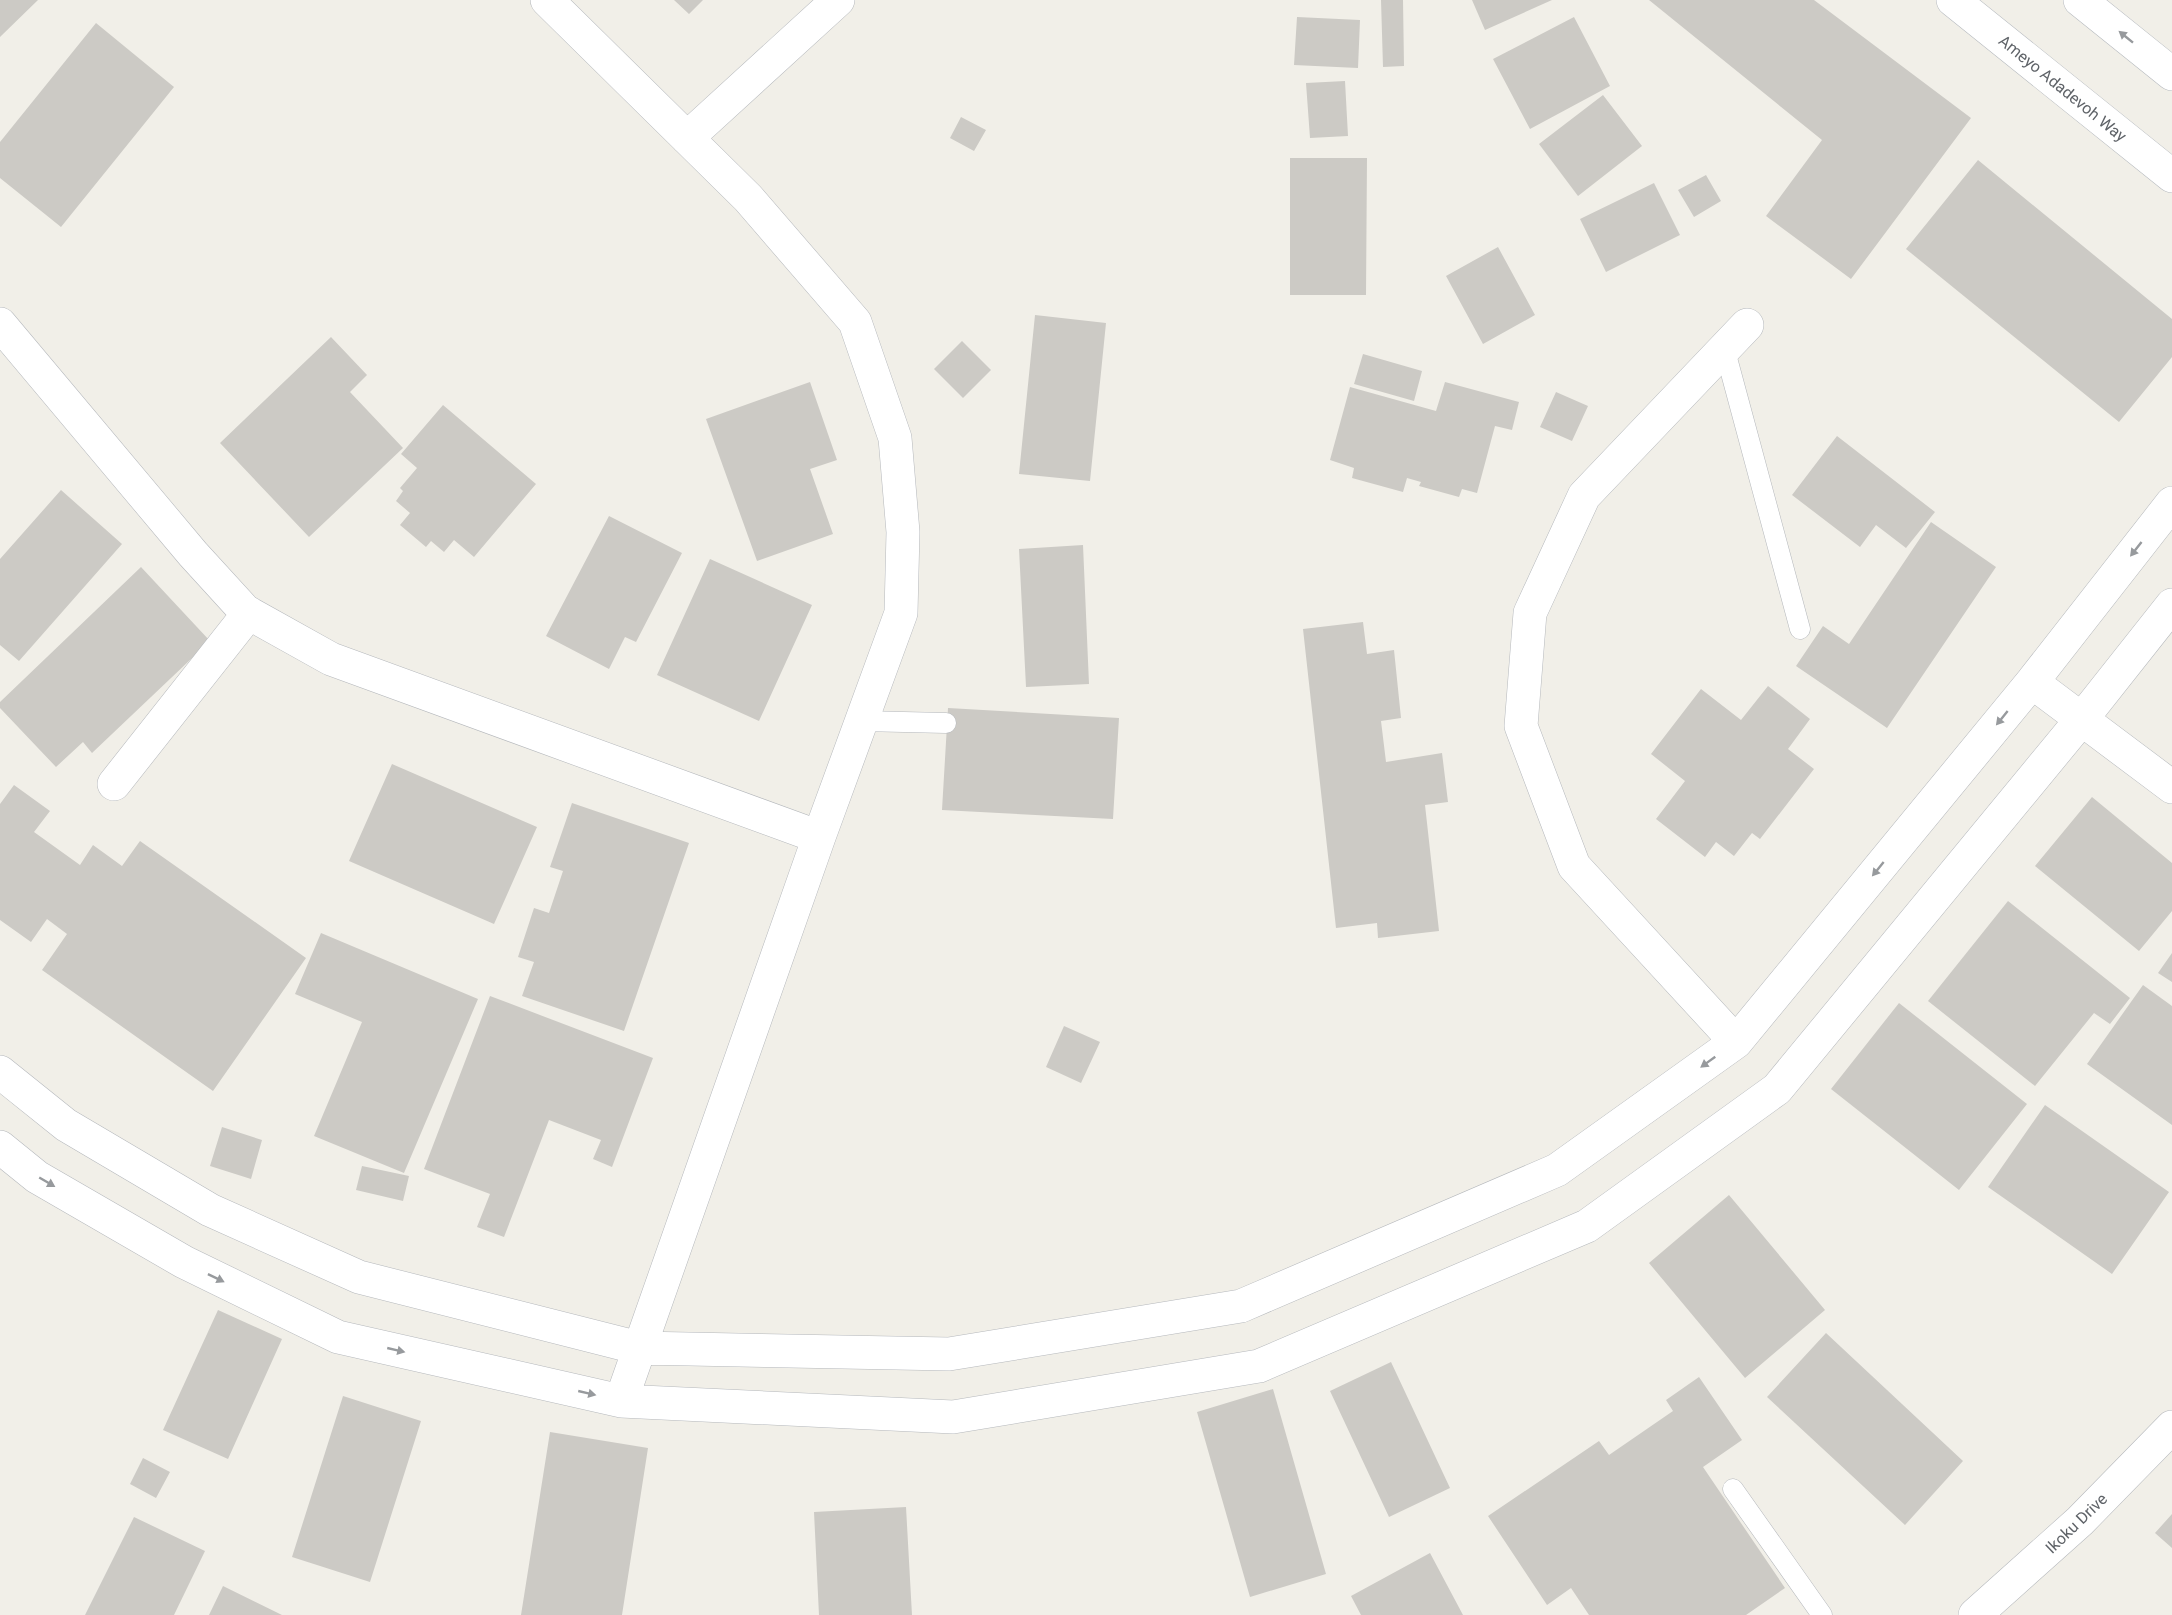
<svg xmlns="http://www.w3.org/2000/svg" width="2172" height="1615" font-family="Roboto,sans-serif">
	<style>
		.building { fill: #cccac5 }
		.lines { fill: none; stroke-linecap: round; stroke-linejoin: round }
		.lane-casing { stroke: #b5b8bc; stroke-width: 21 }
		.street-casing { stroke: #b5b8bc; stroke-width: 34 }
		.secondary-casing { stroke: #b6babf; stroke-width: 34 }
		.lane { stroke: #fff; stroke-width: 20 }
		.street { stroke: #fff; stroke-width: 33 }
		.secondary { stroke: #fff; stroke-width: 33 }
		.oneway { fill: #979a9d }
		.labels { text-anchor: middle; stroke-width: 6; stroke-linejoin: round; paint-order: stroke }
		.street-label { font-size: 16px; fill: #5f6368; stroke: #fff }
	</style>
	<rect width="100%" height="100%" fill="#f1efe8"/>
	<path class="building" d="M 0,0 L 38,0 L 0,37 Z
		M 674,0 L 703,0 L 689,14 Z
		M 1381,0 L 1403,0 L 1404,66 L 1383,67 Z
		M 1472,0 L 1552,0 L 1485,30 Z
		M 1649,0 L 1814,0 L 1971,118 L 1851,279 L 1766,216 L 1822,140 Z
		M 1297,17 L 1360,20 L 1358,68 L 1294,65 Z
		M 1574,17 L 1610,86 L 1530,129 L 1493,59 Z
		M 96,23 L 174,87 L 61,227 L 0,178 L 0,142 Z
		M 1345,81 L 1348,136 L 1310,138 L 1306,83 Z
		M 1603,95 L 1642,146 L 1578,196 L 1539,144 Z
		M 961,117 L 986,130 L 974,151 L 950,138 Z
		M 1290,158 L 1367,158 L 1366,295 L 1290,295 Z
		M 1978,160 L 2172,319 L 2172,357 L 2119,422 L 1906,249 Z
		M 1706,175 L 1721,201 L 1694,217 L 1678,190 Z
		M 1654,183 L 1680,235 L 1606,272 L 1580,219 Z
		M 1498,247 L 1535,315 L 1483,344 L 1446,276 Z
		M 1035,315 L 1106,323 L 1090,481 L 1019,474 Z
		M 331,337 L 367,375 L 350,392 L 403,448 L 309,537 L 220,443 Z
		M 962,341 L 991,370 L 963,398 L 934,369 Z
		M 1363,354 L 1422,371 L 1414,401 L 1354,384 Z
		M 810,382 L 837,460 L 810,469 L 833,534 L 757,561 L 706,419 Z
		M 1445,382 L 1519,402 L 1512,430 L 1495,426 L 1477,493 L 1462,489 L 1459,497 L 1419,486 L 1421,482 L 1407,478 L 1403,492 L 1352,478 L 1354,468 L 1330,460 L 1350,387 L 1436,411 Z
		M 1556,392 L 1588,406 L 1572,441 L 1540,427 Z
		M 443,405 L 536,484 L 474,557 L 454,540 L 444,552 L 431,541 L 426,547 L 400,525 L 410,513 L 396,501 L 403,491 L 400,488 L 417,468 L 401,454 Z
		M 1837,436 L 1935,512 L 1906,548 L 1876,525 L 1860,547 L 1792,495 Z
		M 61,490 L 122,544 L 19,661 L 0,645 L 0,559 Z
		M 609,516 L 682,553 L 636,642 L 625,637 L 609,669 L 546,636 Z
		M 1931,522 L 1996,567 L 1887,728 L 1796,666 L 1823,626 L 1849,644 Z
		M 1083,545 L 1089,684 L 1026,687 L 1019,549 Z
		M 710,559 L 812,605 L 759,721 L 657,675 Z
		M 141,567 L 210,641 L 92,753 L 83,742 L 56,767 L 0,708 L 0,702 Z
		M 1363,622 L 1367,654 L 1394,650 L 1401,718 L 1381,721 L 1386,762 L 1442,753 L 1448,802 L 1425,805 L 1439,931 L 1378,938 L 1377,923 L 1336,928 L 1303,629 Z
		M 1768,686 L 1810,719 L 1788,749 L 1814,769 L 1760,839 L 1752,833 L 1734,856 L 1716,842 L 1705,857 L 1656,819 L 1685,781 L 1651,754 L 1701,689 L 1741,720 Z
		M 948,708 L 1119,718 L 1113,819 L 942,810 Z
		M 392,764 L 537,827 L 494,924 L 349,861 Z
		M 14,785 L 50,811 L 34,832 L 80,865 L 93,845 L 122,866 L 140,841 L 306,958 L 213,1091 L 42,970 L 67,934 L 47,919 L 31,942 L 0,920 L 0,804 Z
		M 2092,797 L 2172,863 L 2172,911 L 2139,951 L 2035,866 Z
		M 572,803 L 689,843 L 624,1031 L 522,996 L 534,962 L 518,957 L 534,908 L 549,913 L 563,871 L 550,867 Z
		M 2008,901 L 2130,998 L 2110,1024 L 2094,1013 L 2035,1086 L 1928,1001 Z
		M 321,933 L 478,999 L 404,1173 L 314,1136 L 362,1022 L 295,994 Z
		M 2172,953 L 2172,982 L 2158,973 Z
		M 2143,985 L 2172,1006 L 2172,1125 L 2087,1064 Z
		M 490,996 L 653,1058 L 612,1167 L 593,1159 L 601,1140 L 549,1120 L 504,1237 L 477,1227 L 490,1194 L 424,1169 Z
		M 1899,1003 L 2027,1104 L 1959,1190 L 1831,1089 Z
		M 1064,1026 L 1100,1042 L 1081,1083 L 1046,1067 Z
		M 2045,1105 L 2169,1192 L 2112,1274 L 1988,1187 Z
		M 222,1127 L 262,1140 L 251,1179 L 210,1166 Z
		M 362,1166 L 409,1176 L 403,1201 L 356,1190 Z
		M 1729,1195 L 1825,1310 L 1745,1378 L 1649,1263 Z
		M 218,1310 L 282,1339 L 228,1459 L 163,1430 Z
		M 1826,1333 L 1963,1461 L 1905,1525 L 1767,1397 Z
		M 1391,1362 L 1450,1488 L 1389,1517 L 1330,1391 Z
		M 1699,1377 L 1742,1440 L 1703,1467 L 1785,1588 L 1746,1615 L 1589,1615 L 1571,1588 L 1547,1605 L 1488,1516 L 1599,1441 L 1609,1455 L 1673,1411 L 1666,1400 Z
		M 1273,1389 L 1326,1574 L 1250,1597 L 1197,1412 Z
		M 343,1396 L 421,1421 L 370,1582 L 292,1557 Z
		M 550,1432 L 648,1448 L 622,1615 L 521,1615 Z
		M 143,1458 L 170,1472 L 156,1498 L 130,1484 Z
		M 906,1507 L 912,1615 L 819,1615 L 814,1512 Z
		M 2172,1514 L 2172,1548 L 2155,1533 Z
		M 134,1517 L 205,1551 L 174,1615 L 85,1615 Z
		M 1430,1553 L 1463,1615 L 1361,1615 L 1351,1596 Z
		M 223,1586 L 282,1615 L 209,1615 Z"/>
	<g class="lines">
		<g class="lane-casing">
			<path id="lane" d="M 1724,347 L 1800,629
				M 861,721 L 946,723
				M 1733,1489 L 1822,1615"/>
		</g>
		<g class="street-casing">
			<path id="street" d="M 547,0 L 748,198 L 855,322 L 895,438 L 903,532 L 901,613 L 819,837 L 621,1401
				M 687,138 L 838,0
				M 0,324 L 193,554 L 245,611 L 331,659 L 819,837
				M 2032,682 L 2172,787
				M 114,784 L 249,613
				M 1736,1042 L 1574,866 L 1521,726 L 1530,613 L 1584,496 L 1747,325
				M 0,1072 L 66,1125 L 210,1210 L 359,1277 L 639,1348 L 949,1354 L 1241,1306 L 1557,1170 L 1736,1042 L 2032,682 L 2172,503
				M 0,1147 L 37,1177 L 184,1262 L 338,1337 L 621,1401 L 953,1417 L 1259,1366 L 1587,1226 L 1777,1089 L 2081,720 L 2172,605
				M 1975,1615 L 2080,1521 L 2172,1427"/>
		</g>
		<g class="secondary-casing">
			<path id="secondary" d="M 1953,0 L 2172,176
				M 2080,0 L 2172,74"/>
		</g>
		<use href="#lane" class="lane"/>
		<use href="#street" class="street"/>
		<use href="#secondary" class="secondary"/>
	</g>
	<defs><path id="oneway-solid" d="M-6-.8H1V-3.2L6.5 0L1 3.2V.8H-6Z" transform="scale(1.5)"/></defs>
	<g class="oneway">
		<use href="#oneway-solid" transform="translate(2126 37) rotate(-141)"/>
		<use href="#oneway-solid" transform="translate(2136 549) rotate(128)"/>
		<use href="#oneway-solid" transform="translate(2002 718) rotate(129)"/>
		<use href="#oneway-solid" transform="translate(1878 869) rotate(129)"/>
		<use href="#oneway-solid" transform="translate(1708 1062) rotate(144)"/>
		<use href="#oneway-solid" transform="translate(47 1182) rotate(30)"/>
		<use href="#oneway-solid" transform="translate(216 1278) rotate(26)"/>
		<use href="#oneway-solid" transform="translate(396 1350) rotate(13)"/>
		<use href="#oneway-solid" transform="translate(587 1393) rotate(13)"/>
	</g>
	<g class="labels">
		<g class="street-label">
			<text transform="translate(2063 88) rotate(39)" y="6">Ameyo Adadevoh Way</text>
			<text transform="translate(2076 1523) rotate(-44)" y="6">Ikoku Drive</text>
		</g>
	</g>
</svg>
